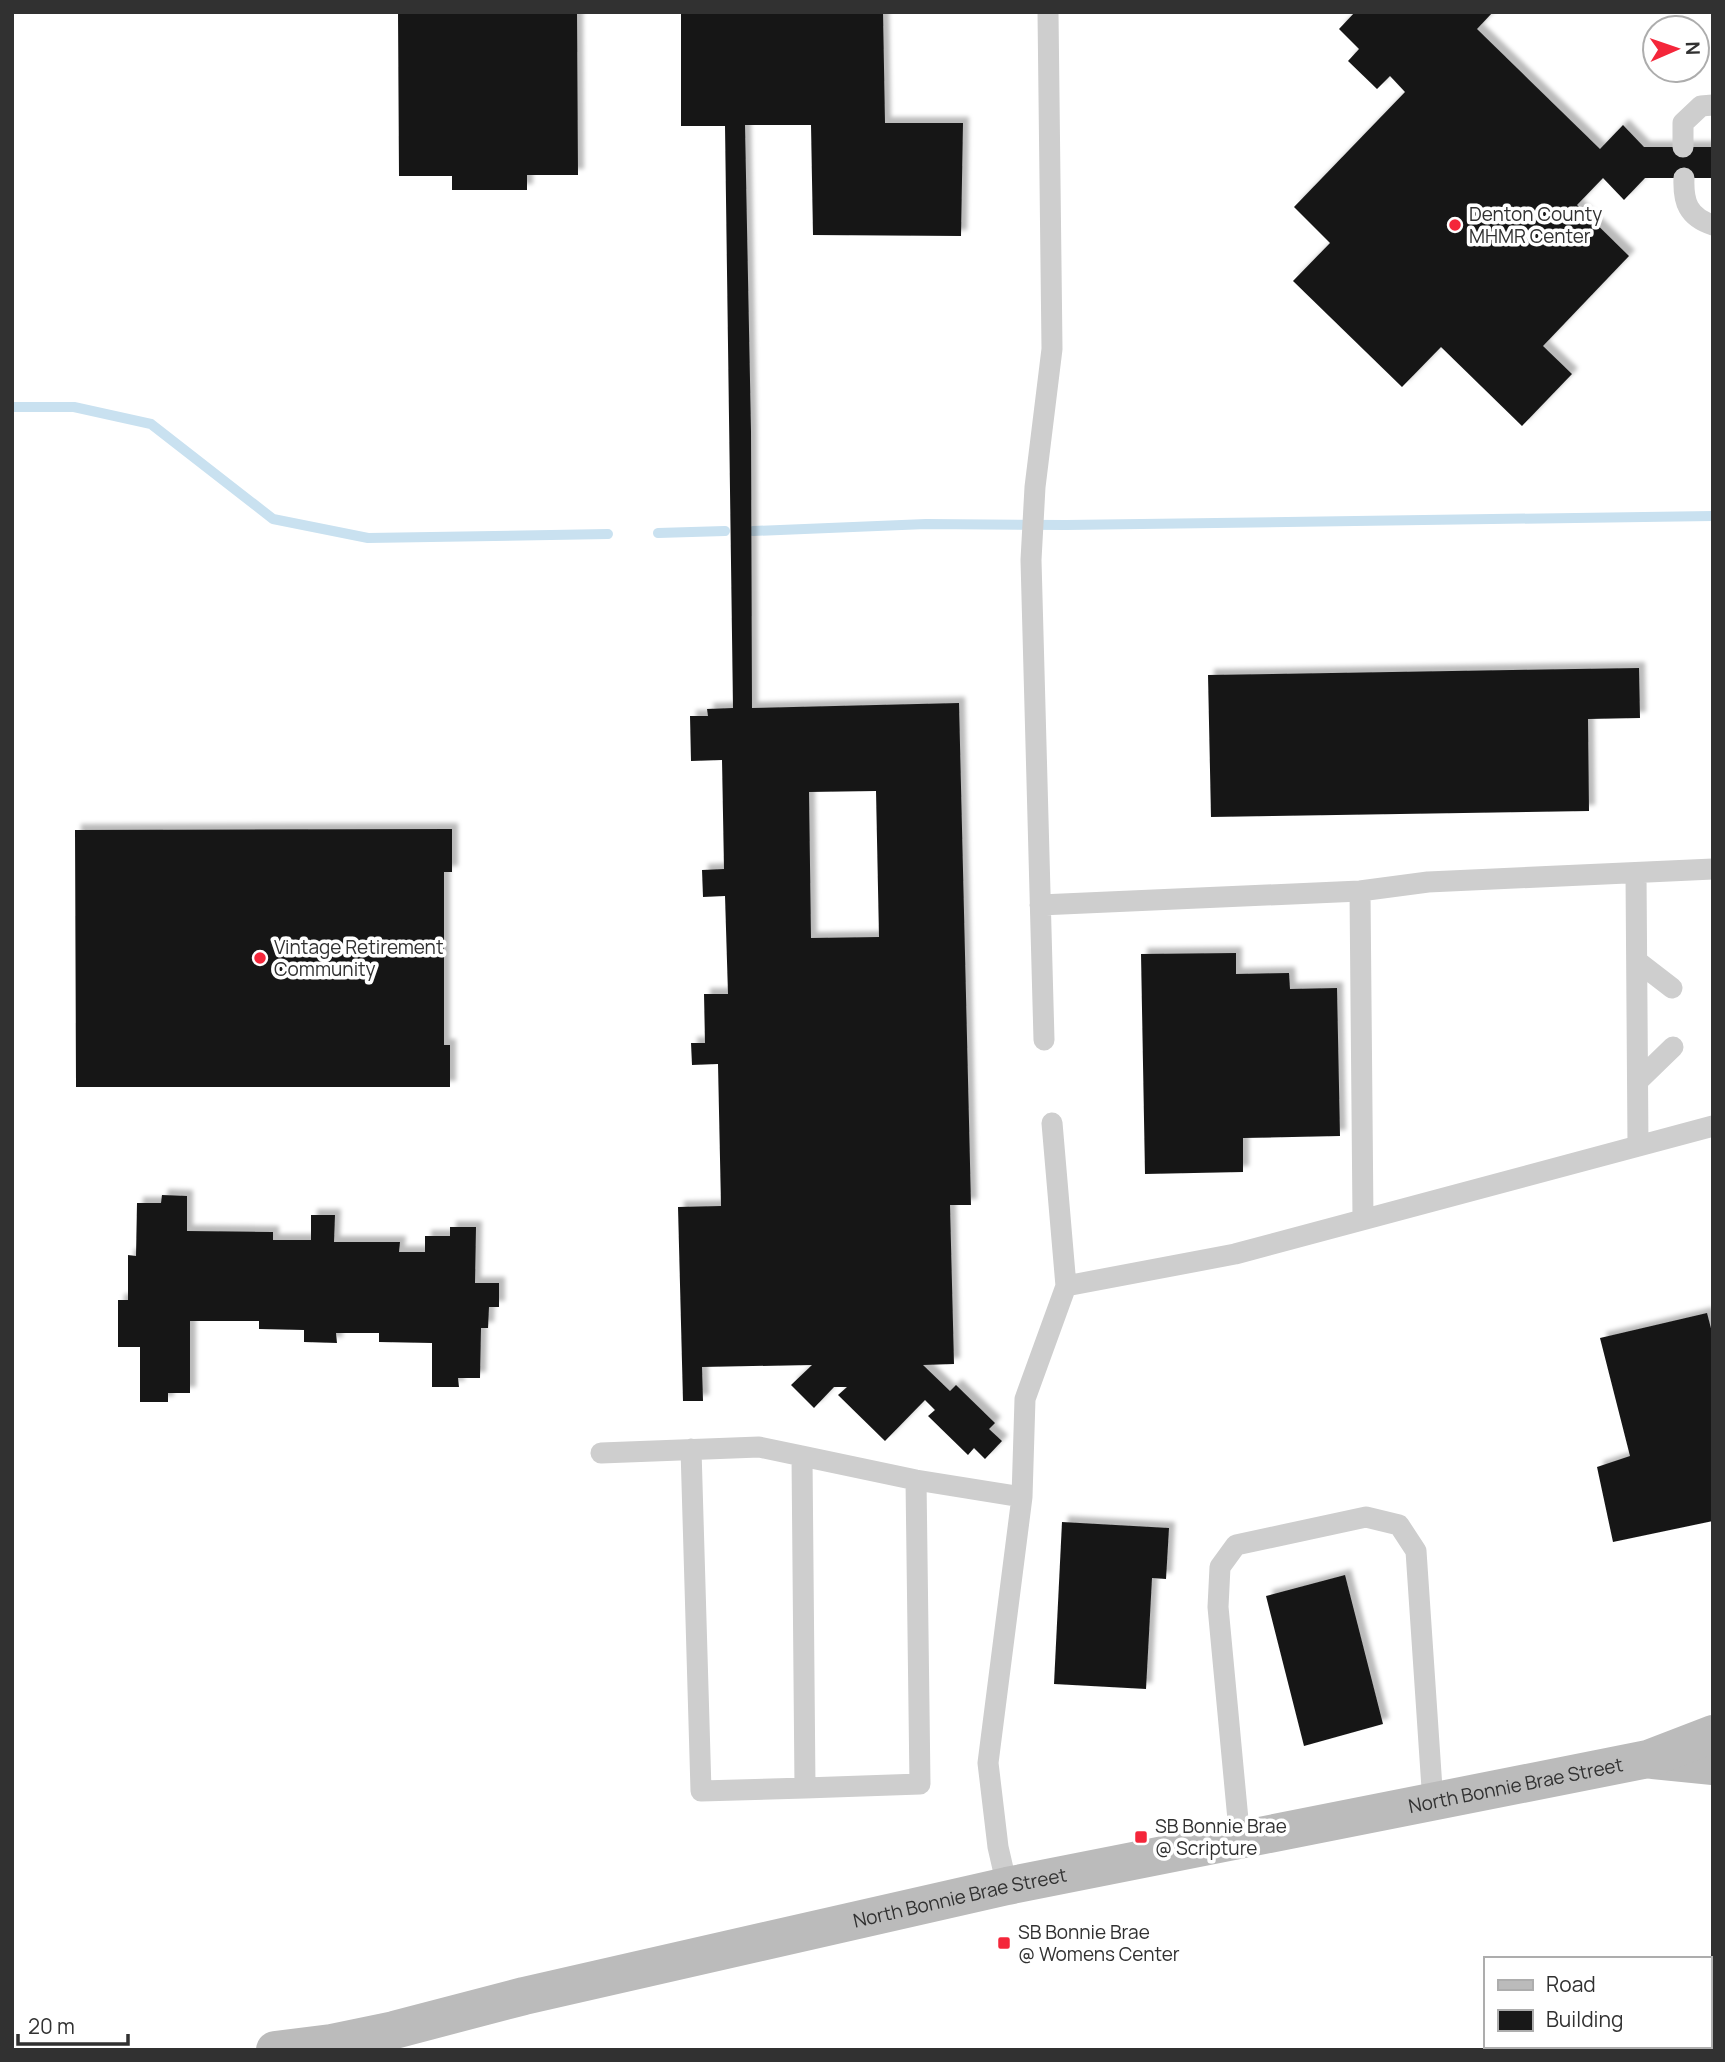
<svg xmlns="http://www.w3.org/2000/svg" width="1725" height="2062" font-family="Manrope,sans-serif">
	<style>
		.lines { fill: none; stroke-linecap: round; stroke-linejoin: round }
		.stream { stroke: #c9e1f0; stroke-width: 10 }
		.building { fill: #181818; fill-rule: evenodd; filter: url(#shadow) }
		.service { stroke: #cecece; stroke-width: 21 }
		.secondary { stroke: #bbb; stroke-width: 38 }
		.poi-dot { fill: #f4263a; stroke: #fff; stroke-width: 2.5 }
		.labels { text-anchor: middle; stroke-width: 7; stroke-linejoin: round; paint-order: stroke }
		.poi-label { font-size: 19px; fill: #313131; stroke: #fff; text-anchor: start }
		.street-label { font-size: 19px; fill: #313131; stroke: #fff }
	</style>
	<defs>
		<filter id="shadow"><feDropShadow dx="6" dy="-6" stdDeviation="2" flood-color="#0004"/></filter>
	</defs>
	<rect width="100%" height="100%" fill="#fff"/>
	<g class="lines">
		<path class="stream" d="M 12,407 L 74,407 L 151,424 L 273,519 L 368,538 L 608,534
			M 753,531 L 926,524 L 1066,525 L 1713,516
			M 658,533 L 725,531"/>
	</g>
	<path class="building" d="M 398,12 L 577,12 L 578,175 L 527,175 L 527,190 L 452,190 L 452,176 L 399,176 Z
		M 681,12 L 883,12 L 885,123 L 963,123 L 961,236 L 813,235 L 811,125 L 745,125 L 751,431 L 752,708 L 959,703 L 971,1205 L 950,1205 L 954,1364 L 923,1365 L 950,1391 L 956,1385 L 995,1423 L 989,1429 L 1002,1441 L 985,1459 L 974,1448 L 968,1455 L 928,1416 L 935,1410 L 925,1400 L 885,1441 L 838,1395 L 847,1387 L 834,1387 L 814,1408 L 791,1385 L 812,1365 L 702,1367 L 703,1401 L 683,1401 L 678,1207 L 721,1206 L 718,1064 L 692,1065 L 691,1043 L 705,1043 L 704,994 L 728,994 L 725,896 L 703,897 L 702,870 L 724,869 L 722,760 L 691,761 L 690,716 L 708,716 L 707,709 L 733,708 L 725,126 L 681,126 ZM 876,791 L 879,937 L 811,938 L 809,792 Z
		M 1355,12 L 1493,12 L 1477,29 L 1600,149 L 1623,125 L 1644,147 L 1713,147 L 1713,178 L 1645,178 L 1624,200 L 1603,178 L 1577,205 L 1629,256 L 1543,346 L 1572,374 L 1522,426 L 1441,347 L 1402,387 L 1293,281 L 1330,243 L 1294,207 L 1405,92 L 1390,76 L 1377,89 L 1348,61 L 1359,49 L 1339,29 Z
		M 1639,668 L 1640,718 L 1588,719 L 1589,811 L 1211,817 L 1208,675 Z
		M 452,829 L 452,872 L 444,872 L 444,1045 L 450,1045 L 450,1087 L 76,1087 L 75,830 Z
		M 1236,953 L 1236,974 L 1289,973 L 1290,989 L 1337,988 L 1340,1136 L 1243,1138 L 1243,1172 L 1145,1174 L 1141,954 Z
		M 162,1195 L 187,1196 L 187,1231 L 273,1232 L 273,1240 L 311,1240 L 311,1215 L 335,1215 L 334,1242 L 400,1242 L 399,1252 L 425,1252 L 425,1236 L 450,1236 L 450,1227 L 476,1227 L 475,1283 L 499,1283 L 499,1307 L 489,1307 L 488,1328 L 481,1328 L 480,1378 L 458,1378 L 459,1387 L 432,1387 L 432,1343 L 379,1342 L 379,1333 L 336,1333 L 337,1343 L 304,1342 L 304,1330 L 259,1329 L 259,1321 L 190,1321 L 190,1393 L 168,1393 L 168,1402 L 140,1402 L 140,1347 L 118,1347 L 118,1300 L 128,1300 L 128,1255 L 136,1256 L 137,1203 L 161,1203 Z
		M 1707,1313 L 1713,1336 L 1713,1521 L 1613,1542 L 1597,1467 L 1630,1456 L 1600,1338 Z
		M 1062,1522 L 1169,1528 L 1166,1579 L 1152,1578 L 1146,1689 L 1054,1684 Z
		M 1345,1575 L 1383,1724 L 1304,1746 L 1266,1596 Z"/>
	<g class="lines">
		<path class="service" d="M 1683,147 L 1683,123 L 1701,106 L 1713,105
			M 1684,178 C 1683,202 1688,217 1713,225
			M 1636,873 L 1638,1146
			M 1360,891 L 1363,1219
			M 1040,905 L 1360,891 L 1428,882 L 1713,869
			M 1637,961 L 1672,988
			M 1044,1040 L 1031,560 L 1035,487 L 1052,349 L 1048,12
			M 1639,1080 L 1673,1047
			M 1052,1123 L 1066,1286 L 1235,1254 L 1713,1126
			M 691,1449 L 701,1791 L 805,1788 L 802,1456 L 916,1480 L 1022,1497
			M 601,1453 L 759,1447 L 802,1456
			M 805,1788 L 920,1784 L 916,1480
			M 1240,1841 L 1218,1607 L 1220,1567 L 1236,1545 L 1366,1517 L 1399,1525 L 1416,1551 L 1433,1803
			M 1007,1886 L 998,1847 L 988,1763 L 1022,1497 L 1025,1399 L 1066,1286"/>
		<g class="secondary">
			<path d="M 1653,1760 L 1713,1766"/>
			<path id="s1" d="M 275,2050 L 331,2043 L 394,2030 L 524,1996 L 1007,1886 L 1648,1759 L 1713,1734"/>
		</g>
	</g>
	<g class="poi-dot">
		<circle cx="1455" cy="225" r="7"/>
		<circle cx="260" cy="958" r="7"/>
		<rect x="1134" y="1830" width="14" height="14" rx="3.5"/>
		<rect x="997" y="1936" width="14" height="14" rx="3.5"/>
	</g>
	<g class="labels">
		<g class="poi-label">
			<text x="1469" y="221">Denton County<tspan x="1469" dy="22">MHMR Center</tspan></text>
			<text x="274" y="954">Vintage Retirement<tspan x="274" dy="22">Community</tspan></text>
			<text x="1155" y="1833">SB Bonnie Brae<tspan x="1155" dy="22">@ Scripture</tspan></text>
			<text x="1018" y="1939">SB Bonnie Brae<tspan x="1018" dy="22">@ Womens Center</tspan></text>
		</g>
		<g class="street-label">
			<text dy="7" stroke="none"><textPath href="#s1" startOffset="1269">North Bonnie Brae Street</textPath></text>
			<text dy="7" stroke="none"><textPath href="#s1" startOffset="702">North Bonnie Brae Street</textPath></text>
		</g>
	</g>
	<rect width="1725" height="2062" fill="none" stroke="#313131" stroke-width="28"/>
	<rect x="1484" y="1957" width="228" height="91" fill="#ffffff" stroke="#adadad" stroke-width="2"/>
	<rect x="1498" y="1980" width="35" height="10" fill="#bbbbbb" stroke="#adadad" stroke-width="2"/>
	<text x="1546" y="1992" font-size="21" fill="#313131">Road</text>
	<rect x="1498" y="2010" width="35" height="21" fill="#181818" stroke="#adadad" stroke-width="2"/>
	<text x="1546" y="2027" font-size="21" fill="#313131">Building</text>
	<g transform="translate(1676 49) rotate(88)"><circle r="33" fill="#ffffff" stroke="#adadad" stroke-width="2"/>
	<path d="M0-5L12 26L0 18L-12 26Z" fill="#f4263a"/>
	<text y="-10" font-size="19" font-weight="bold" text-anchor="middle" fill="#313131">N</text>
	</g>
	<path d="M18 2034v10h110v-10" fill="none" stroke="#313131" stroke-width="3.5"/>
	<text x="28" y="2034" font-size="21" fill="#313131" stroke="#ffffff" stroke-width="5" paint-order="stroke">20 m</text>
</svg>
